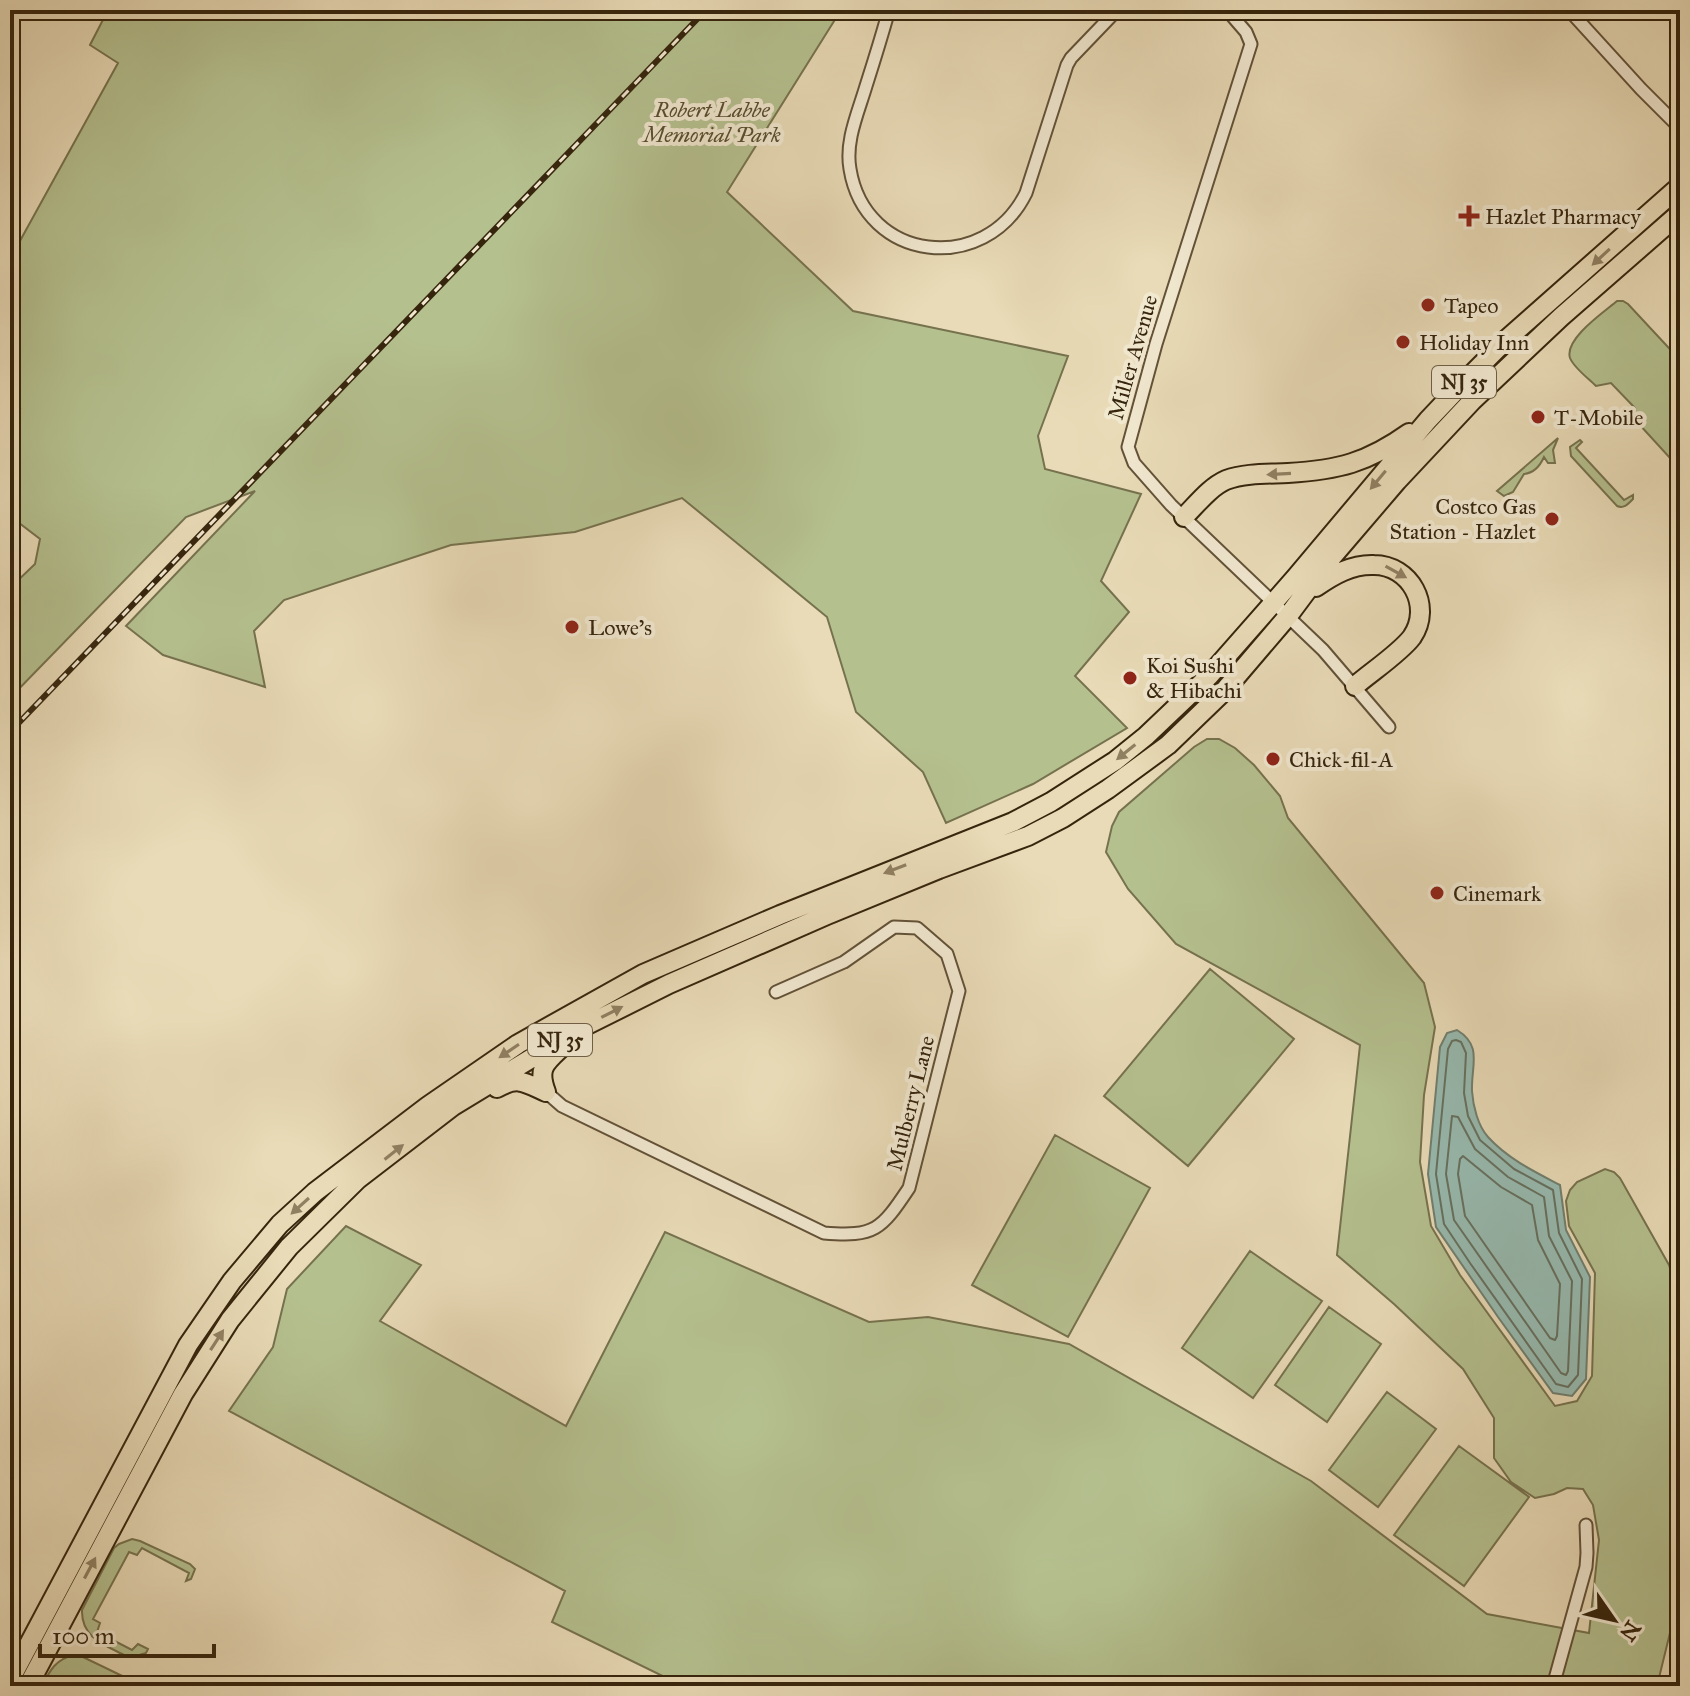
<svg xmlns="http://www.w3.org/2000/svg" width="1690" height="1696" font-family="'IM FELL Great Primer',serif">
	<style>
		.green { fill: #b5c08f; stroke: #76724e; stroke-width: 2 }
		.water { fill: #97bbb1; stroke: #707f6f; stroke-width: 2 }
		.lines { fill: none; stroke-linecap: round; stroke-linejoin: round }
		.shore { stroke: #66705f; stroke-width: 2 }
		.minor-casing { stroke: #635238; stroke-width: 15 }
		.trunk-casing { stroke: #36250d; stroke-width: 22 }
		.minor { stroke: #f1e8d0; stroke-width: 11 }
		.trunk { stroke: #e9dbb7; stroke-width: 18 }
		.rail-casing { stroke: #36250d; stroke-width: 6 }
		.rail { stroke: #f1e8d0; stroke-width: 3; stroke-dasharray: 9; stroke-linecap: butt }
		.oneway { fill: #908062 }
		.poi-dot { fill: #8f2418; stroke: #f1e8d0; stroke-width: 3 }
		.labels { text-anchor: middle; stroke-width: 8; stroke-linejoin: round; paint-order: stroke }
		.shield { fill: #f1e8d0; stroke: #6e6048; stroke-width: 2 }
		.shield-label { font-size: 20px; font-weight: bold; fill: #36250d }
		.park-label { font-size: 22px; font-style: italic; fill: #564c2e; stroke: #f1e8d0 }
		.poi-label { font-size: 22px; fill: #36250d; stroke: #f1e8d0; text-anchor: start }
		.street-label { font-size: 22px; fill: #36250d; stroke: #f1e8d0 }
	</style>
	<rect width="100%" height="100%" fill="#e9dbb7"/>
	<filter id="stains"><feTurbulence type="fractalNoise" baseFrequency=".0025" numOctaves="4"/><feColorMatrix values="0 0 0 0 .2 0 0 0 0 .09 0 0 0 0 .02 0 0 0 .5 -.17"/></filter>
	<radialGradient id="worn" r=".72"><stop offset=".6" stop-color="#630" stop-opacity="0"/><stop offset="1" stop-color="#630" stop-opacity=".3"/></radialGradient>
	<path class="green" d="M 108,10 L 841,10 L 727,192 L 853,311 L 1068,356 L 1038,436 L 1045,469 L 1141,494 L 1101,581 L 1129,612 L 1075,676 L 1127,728 L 1033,784 L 946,823 L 923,772 L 856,712 L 827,617 L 682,498 L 575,532 L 451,545 L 284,600 L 254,631 L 265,687 L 163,655 L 126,626 L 255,491 L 186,517 L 10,698 L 10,588 L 35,564 L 40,539 L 10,516 L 10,416 L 20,408 L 10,395 L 10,259 L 118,63 L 90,45 Z
		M 1617,301 L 1623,301 L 1628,304 L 1680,360 L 1680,469 L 1638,423 L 1635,408 L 1611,383 L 1596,386 C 1588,378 1574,368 1570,358 C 1564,339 1604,312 1617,301 Z
		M 1558,438 L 1553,450 L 1555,463 L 1548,463 L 1544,457 C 1540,466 1533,473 1524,474 L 1513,492 L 1504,496 L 1497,491 Z
		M 1580,440 L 1582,442 L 1576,448 L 1624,500 L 1633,495 L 1633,499 C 1628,504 1624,509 1617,506 L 1571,456 L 1570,447 Z
		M 1207,739 L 1219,739 L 1235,748 L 1254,765 L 1280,796 L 1288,818 L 1424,983 L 1435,1027 L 1424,1095 L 1420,1162 L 1431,1226 L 1460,1275 L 1555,1406 L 1577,1401 L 1592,1376 L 1595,1273 L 1569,1226 L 1566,1201 L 1570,1190 L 1577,1182 L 1605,1169 L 1614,1172 L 1620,1178 L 1669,1265 L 1680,1298 L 1680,1592 L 1657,1686 L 683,1686 L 552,1622 L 565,1591 L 229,1411 L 273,1347 L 287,1289 L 346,1226 L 421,1265 L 380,1321 L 566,1426 L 665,1232 L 869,1322 L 928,1317 L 1069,1344 L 1311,1481 L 1487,1614 L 1589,1633 L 1599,1540 L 1593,1505 L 1583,1489 L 1567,1488 L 1554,1494 L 1535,1498 L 1511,1482 L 1494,1458 L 1494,1418 L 1463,1369 L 1394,1304 L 1337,1255 L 1360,1045 L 1176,944 L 1128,889 L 1106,852 L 1112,826 L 1119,812 L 1194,747 Z
		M 1210,969 L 1294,1039 L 1188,1166 L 1104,1096 Z
		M 1055,1135 L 1150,1188 L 1068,1337 L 972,1285 Z
		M 1250,1251 L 1322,1301 L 1253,1398 L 1182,1348 Z
		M 1329,1307 L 1381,1344 L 1327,1422 L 1275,1385 Z
		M 1387,1392 L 1436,1429 L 1378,1507 L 1329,1470 Z
		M 1459,1446 L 1529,1497 L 1464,1586 L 1394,1535 Z
		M 132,1539 L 140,1541 L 190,1564 L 195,1569 L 191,1579 L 186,1581 L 189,1573 L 142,1548 L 137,1555 L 129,1552 L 93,1619 L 100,1623 L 97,1632 L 132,1650 L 138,1644 L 148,1649 L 146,1653 L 136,1656 L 126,1656 C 105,1645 81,1638 82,1610 L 114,1548 L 119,1544 Z
		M 74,1655 L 83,1657 L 143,1686 L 42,1686 C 50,1670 56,1659 74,1655 Z"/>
	<path class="water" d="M 1457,1030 C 1483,1046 1471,1065 1472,1091 C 1473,1106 1478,1126 1488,1137 C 1508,1159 1535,1172 1560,1185 L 1566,1230 L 1590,1277 L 1586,1379 L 1572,1396 L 1553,1393 L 1498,1317 L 1436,1227 L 1428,1174 L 1440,1047 L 1447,1033 Z"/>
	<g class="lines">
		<path class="shore" d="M 1456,1040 L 1461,1042 L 1466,1053 L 1464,1093 L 1468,1116 L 1480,1140 L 1514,1169 L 1553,1190 L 1559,1233 L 1582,1279 L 1578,1375 L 1568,1387 L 1556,1384 L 1470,1263 L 1444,1224 L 1436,1174 L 1448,1049 L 1452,1041 Z
			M 1452,1116 L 1458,1117 L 1475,1149 L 1508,1177 L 1544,1197 L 1549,1236 L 1572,1281 L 1568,1371 L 1566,1375 L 1561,1373 L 1454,1220 L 1446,1174 Z
			M 1463,1156 L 1501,1187 L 1532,1205 L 1538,1240 L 1560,1284 L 1557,1336 L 1555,1340 L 1550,1338 L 1465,1216 L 1458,1174 L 1460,1159 Z"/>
		<g class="minor-casing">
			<path id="minor" d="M 889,10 C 882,35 874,61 866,86 C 858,113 845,141 850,169 C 865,262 985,276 1026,193 L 1067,65 L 1071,58 L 1117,10
				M 1227,10 L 1246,32 L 1251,44 L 1156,344 L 1128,447 L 1134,463 L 1171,505 L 1323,650 L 1389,727
				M 1569,10 L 1641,89 L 1680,128
				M 546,1092 L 562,1106 L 824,1233 C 875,1237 881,1230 909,1188 L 959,991 L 947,954 L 917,928 L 894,927 L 844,962 L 776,992
				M 1553,1686 L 1586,1567 L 1587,1553 L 1586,1525"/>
		</g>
		<g class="trunk-casing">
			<path id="trunk" d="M 1184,517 C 1197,504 1210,487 1226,480 C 1245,473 1268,474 1288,473 C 1338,470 1367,463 1409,433
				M 1316,587 C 1333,575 1352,564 1374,565 C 1410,565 1433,606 1412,637 C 1400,653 1371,672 1355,686
				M 497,1088 C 518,1076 524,1082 546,1092
				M 546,1092 C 537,1068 545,1063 562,1047
				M 10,1680 L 188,1345 L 232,1281 L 280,1224 L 315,1192 L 428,1106 L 518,1044 L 643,974 L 780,915 L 1013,822 L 1051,802 L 1115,761 L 1146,736 L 1209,676 L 1296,577 L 1428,420 L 1464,382 L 1507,339 L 1680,186
				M 28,1686 L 183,1394 L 230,1320 L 289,1247 L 358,1179 L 453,1106 L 583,1027 L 669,984 L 827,915 L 939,869 L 1028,836 L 1063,818 L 1108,789 L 1168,745 L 1224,691 L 1288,616 L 1332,557 L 1397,481 L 1472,401 L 1561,317 L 1680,213"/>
		</g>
		<use href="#minor" class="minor"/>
		<use href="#trunk" class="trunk"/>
		<g class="rail-casing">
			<path id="rail" d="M 10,732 L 706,10"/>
		</g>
		<use href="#rail" class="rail"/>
	</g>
	<defs><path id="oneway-solid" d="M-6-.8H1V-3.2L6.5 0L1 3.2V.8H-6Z" transform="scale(2)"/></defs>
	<g class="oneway">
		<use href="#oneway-solid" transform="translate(1601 257) rotate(137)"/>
		<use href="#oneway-solid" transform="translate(1279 474) rotate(177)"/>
		<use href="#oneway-solid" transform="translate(1378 480) rotate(130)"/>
		<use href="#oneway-solid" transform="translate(1396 572) rotate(29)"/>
		<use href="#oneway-solid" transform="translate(1126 752) rotate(141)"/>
		<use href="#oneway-solid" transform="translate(895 869) rotate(159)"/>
		<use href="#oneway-solid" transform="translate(612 1012) rotate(-27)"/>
		<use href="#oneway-solid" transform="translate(509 1051) rotate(146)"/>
		<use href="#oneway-solid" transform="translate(394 1152) rotate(-38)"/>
		<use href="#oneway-solid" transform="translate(300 1206) rotate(138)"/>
		<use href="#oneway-solid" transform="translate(217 1340) rotate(-57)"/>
		<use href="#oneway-solid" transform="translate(90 1568) rotate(-62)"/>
	</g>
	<g class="poi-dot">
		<path d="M1465 204h8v8h8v8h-8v8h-8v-8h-8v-8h8z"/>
		<circle cx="1428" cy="305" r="8"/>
		<circle cx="1403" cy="342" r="8"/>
		<circle cx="1538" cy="417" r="8"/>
		<circle cx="1552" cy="519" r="8"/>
		<circle cx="572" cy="627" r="8"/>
		<circle cx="1130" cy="678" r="8"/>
		<circle cx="1273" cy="759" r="8"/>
		<circle cx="1437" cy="893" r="8"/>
	</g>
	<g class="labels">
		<g class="shield">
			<rect x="1432" y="366" width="64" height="32" rx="6"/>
			<rect x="528" y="1024" width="64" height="32" rx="6"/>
		</g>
		<g class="shield-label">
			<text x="1464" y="389">NJ 35</text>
			<text x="560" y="1047">NJ 35</text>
		</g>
		<g class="park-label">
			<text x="712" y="117">Robert Labbe<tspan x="712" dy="25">Memorial Park</tspan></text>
		</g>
		<g class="poi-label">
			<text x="1485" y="224">Hazlet Pharmacy</text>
			<text x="1444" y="313">Tapeo</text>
			<text x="1419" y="350">Holiday Inn</text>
			<text x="1554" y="425">T-Mobile</text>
			<text x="1536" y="514" text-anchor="end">Costco Gas<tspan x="1536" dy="25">Station - Hazlet</tspan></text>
			<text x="588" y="635">Lowe's</text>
			<text x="1146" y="673">Koi Sushi<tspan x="1146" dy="25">&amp; Hibachi</tspan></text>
			<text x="1289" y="767">Chick-fil-A</text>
			<text x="1453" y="901">Cinemark</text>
		</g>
		<g class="street-label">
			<text transform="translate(1132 357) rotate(-74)" y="8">Miller Avenue</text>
			<text transform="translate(910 1103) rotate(-76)" y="8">Mulberry Lane</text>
		</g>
	</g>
	<rect width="1690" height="1696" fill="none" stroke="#e9dbb7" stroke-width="40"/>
	<rect x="12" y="12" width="1666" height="1672" fill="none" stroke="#36250d" stroke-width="4"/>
	<rect x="20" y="20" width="1650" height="1656" fill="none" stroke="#36250d" stroke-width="2"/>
	<g transform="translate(1614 1620) rotate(124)" stroke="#f1e8d0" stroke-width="6" paint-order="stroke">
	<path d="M0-6L14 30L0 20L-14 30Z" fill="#36250d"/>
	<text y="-12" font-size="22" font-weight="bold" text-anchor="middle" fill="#36250d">N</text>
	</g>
	<path d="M40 1644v12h174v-12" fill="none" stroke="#36250d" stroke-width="4"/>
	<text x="52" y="1644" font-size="24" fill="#36250d" stroke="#f1e8d0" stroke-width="6" paint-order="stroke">100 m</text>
	<rect width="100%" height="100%" filter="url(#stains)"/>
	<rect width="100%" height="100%" fill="url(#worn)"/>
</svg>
